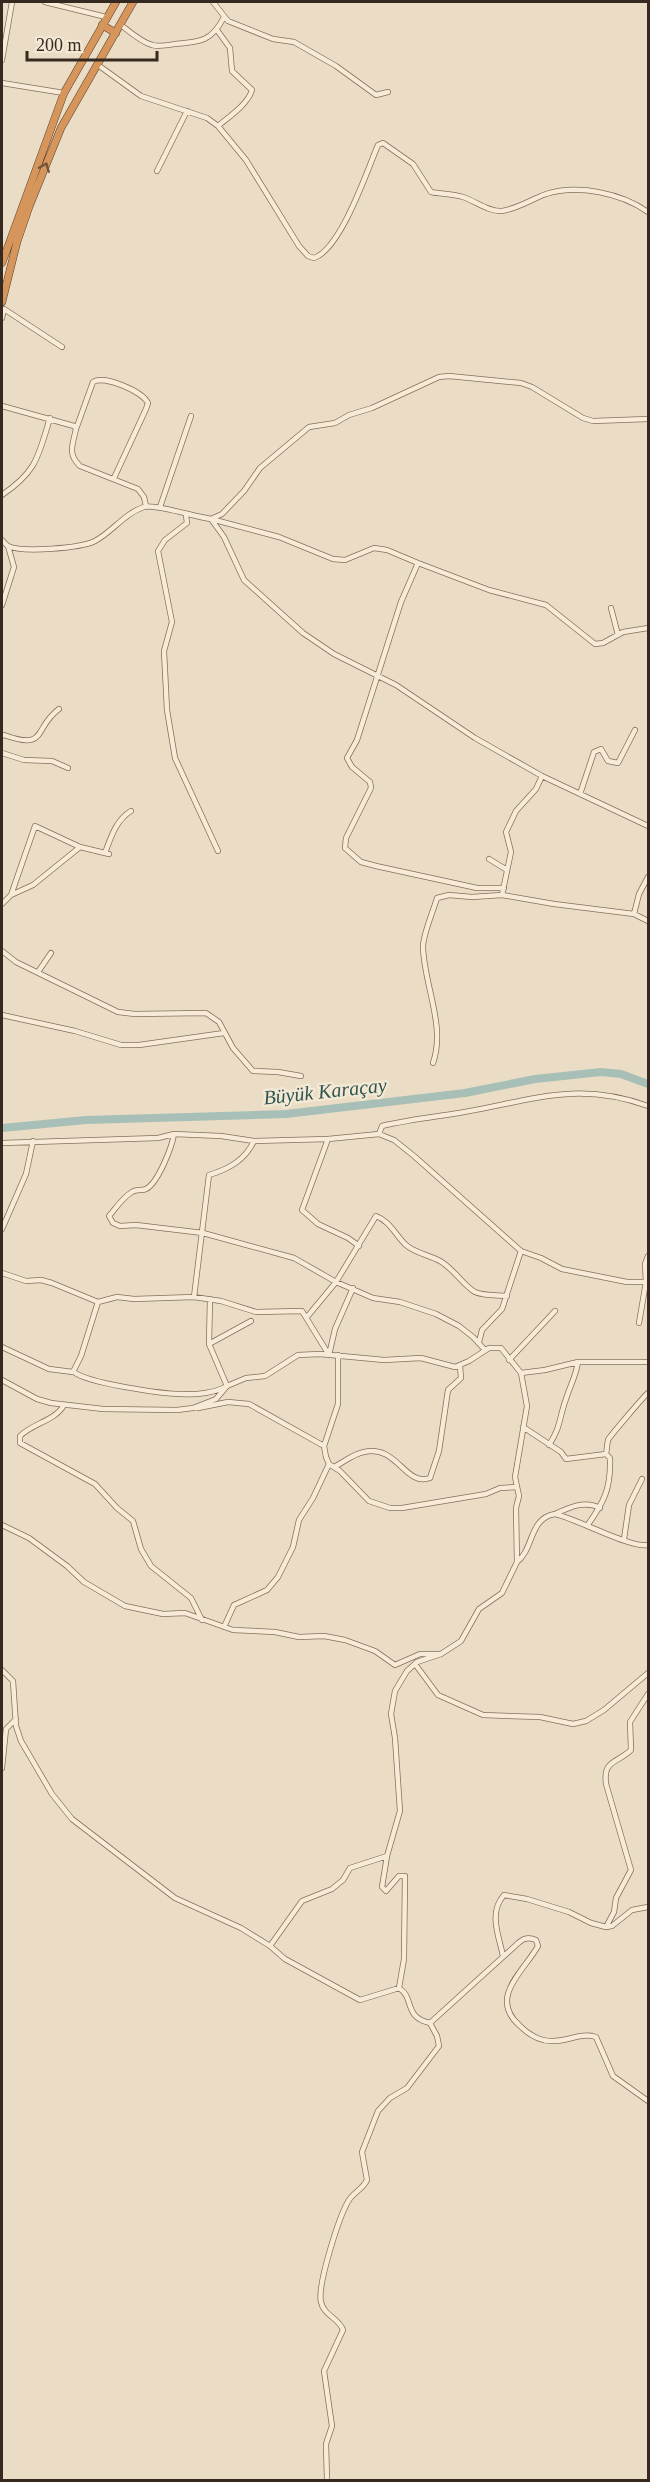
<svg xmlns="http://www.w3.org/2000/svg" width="650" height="2482" font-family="Georgia,serif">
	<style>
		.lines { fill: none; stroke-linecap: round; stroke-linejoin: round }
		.river { stroke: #a7bfb6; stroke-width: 8 }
		.minor-casing { stroke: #856f5c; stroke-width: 6 }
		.highway-casing { stroke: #543e30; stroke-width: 8 }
		.minor { stroke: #f7ebd8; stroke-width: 4.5 }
		.highway { stroke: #d5955b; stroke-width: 7 }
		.oneway { stroke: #765437 }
		.labels { text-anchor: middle; stroke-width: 5; stroke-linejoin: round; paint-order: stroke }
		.water-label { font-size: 20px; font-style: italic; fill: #305550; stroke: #f3e8d4 }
	</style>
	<rect width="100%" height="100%" fill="#ebddc5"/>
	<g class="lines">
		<path class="river" d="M 2,1128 L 86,1120 L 286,1114 L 465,1093 L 535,1079 L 601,1072 L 621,1074 L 648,1084"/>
		<g class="minor-casing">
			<path id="minor" d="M 45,2 L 106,17
				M 213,2 L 228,21 L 273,39 L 294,42 L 336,66 L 376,95 L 388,92
				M 121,25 C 130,32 141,42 152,45 C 158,47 169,45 175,44 C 201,42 212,41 224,17
				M 217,30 L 230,48 L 232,71 L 252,90 C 248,104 230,116 218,126
				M 2,60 L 12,2
				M 98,65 L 141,96 L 207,118 L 218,126 L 246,160 L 299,246 L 308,256 L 314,258 C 341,249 367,171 378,145 L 383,143 L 413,164 L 431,192 C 441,194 453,194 463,197 C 475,201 489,212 502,211 C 517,209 532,199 546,194 C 578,184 621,193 648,212
				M 2,83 L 64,93
				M 157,171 L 187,111
				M 2,318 L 4,309 L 62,347
				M 2,406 L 74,426 L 76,429 C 73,444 67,454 80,466 L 138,489 L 144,497 L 146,506
				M 76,429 L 93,382 C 104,375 142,391 148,403 L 146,409 L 114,478
				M 2,495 C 37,471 38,457 50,418
				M 160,507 L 191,416
				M 186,515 L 187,523 L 165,540 L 158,551 L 172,622 L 164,651 L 167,710 L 175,758 L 218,851
				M 2,540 C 4,542 6,545 8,546 C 23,553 81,548 95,541 C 112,532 125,513 144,507 C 155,504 196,517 211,519 L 224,537 L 244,580 L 303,633 L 334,654 L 396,685 L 475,738 L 542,776 L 648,826
				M 418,563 L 387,550 L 374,548 L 345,560 L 333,559 L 279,537 L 211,519 L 222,514 L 244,491 L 260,468 L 309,427 L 335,423 L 349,415 L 372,408 L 439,377 L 449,376 L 521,383 L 532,387 L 583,418 L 593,421 L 648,419
				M 2,605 L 14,567 L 8,546
				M 611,608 L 618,635
				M 2,736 L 4,735 C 48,751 33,728 59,709
				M 2,753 L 24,760 L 52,761 L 68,768
				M 580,794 L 594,752 L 601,749 L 608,761 L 618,763 L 635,730
				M 105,853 C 111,837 116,820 131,811
				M 489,859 L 507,870
				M 504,888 L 477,888 L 376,866 L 361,862 L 345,848 L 346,838 L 371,788 L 370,782 L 352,767 L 347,758 L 357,740 L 401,602 L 418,563 L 489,590 L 546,605 L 595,644 L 603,643 L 623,632 L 648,628
				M 11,895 L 35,826 L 80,847 L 109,854
				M 502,895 L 554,904 L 634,914 L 648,921
				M 2,904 L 11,895 L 33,885 L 80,847
				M 634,914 L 639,894 L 648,877
				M 2,951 L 16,962 L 118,1012 L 135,1014 L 206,1013 L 219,1022 L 233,1048 L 253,1071 L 278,1072 L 301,1076
				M 38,972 L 51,953
				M 2,1015 L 75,1031 L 121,1045 L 139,1045 L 224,1033
				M 433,1063 C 446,1026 424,985 423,947 C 423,934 433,912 437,898 L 449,895 L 472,897 L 502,895 L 511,852 L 506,832 L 516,811 L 536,789 L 542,776
				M 174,1134 C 172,1147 158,1183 146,1189 C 142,1191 136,1189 132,1192 C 123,1197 116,1208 109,1216 L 113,1223 L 120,1226 L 136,1225 L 203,1233 L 294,1258 L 336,1282 L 373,1298 L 400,1302 L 436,1314 L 459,1326 L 473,1337 L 485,1350
				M 379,1134 L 382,1126 C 407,1120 433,1117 459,1113 C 531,1101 575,1080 648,1106
				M 328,1139 L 302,1210 L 318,1224 L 348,1238 L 359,1246
				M 2,1143 L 158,1138 L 174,1134 L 221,1136 L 254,1141 L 328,1139 L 379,1134 L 394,1140 L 414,1156 L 521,1251 L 541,1258 L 562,1269 L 627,1282 L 648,1282
				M 2,1229 L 26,1174 L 33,1141
				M 2,1273 L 26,1281 L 41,1280 L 52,1283 L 98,1302 L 117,1297 L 134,1299 L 194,1297 L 221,1301 L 256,1312 L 302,1311 L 329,1355
				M 194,1297 L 209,1175 C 229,1169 245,1160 254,1141
				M 307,1317 L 336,1282 L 376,1216 C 390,1221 396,1236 406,1245 C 415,1253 429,1255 440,1261 C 453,1268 464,1286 475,1292 C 484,1296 497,1295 507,1296
				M 639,1323 L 646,1282 L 645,1264 L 648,1256
				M 479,1342 L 482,1330 L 502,1309 L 521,1251
				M 209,1344 L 251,1321
				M 2,1347 L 49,1369 L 73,1372 L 81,1356 L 98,1302
				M 329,1355 L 335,1329 L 353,1288
				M 338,1355 L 338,1404 L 324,1446 L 326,1457 L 329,1464 L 340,1471 L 369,1501 L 390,1508 L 402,1508 L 486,1494 L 500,1488 L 517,1487
				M 509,1360 L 555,1311
				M 74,1372 C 87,1383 162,1394 182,1394 C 196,1395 215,1393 227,1386 L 209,1344 L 210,1299
				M 521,1373 L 527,1406 L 515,1477 L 519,1496 L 516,1508 L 517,1562 C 534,1549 529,1518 555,1514 C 575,1518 632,1549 648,1545
				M 2,1380 L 37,1399 L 51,1403 L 103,1409 L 177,1410 L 193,1408 L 216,1399 L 227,1386 L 246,1378 L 265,1376 L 298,1355 L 320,1354 L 384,1360 L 421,1358 L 455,1367 L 469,1361 L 489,1348 L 501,1348 L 521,1373 L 545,1370 L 578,1362 L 648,1362
				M 64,1405 C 55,1421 33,1423 20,1436 L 20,1443 L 95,1484 L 117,1508 L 133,1521 L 141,1549 L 151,1566 L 191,1598 L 202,1620
				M 198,1408 L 228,1402 L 249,1404 L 324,1446
				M 523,1427 L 561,1452 L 566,1459 L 606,1454 C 607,1450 607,1444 608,1440 C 610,1436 645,1395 648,1393
				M 549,1445 C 561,1427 559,1418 566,1399 C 570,1386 576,1376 578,1362
				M 334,1467 C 344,1462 353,1454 364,1452 C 397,1444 405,1487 430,1478 L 439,1451 L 448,1390 L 461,1378 L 460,1366
				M 555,1514 C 570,1507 585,1500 600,1508
				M 2,1525 L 29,1538 L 67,1566 L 84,1582 L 125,1606 L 163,1614 L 185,1613 L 233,1630 L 275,1632 L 299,1637 L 324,1636 L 345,1640 L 375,1651 L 395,1665 L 420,1654 L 439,1654
				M 587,1526 C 604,1502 611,1489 610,1458 L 606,1454
				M 624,1539 L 629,1505 L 642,1479
				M 224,1627 L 234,1605 L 267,1590 L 278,1577 L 293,1547 L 299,1520 L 313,1498 L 329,1464
				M 415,1664 L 438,1695 L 483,1715 L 540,1717 L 573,1724 L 586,1721 L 604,1710 L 648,1673
				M 2,1670 L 13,1681 L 16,1726 L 21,1741 L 52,1794 L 72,1819 L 175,1898 L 241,1928 L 270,1946 L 285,1959 L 360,2000 L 399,1988 C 415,1998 403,2017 430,2023 L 515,1946 C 522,1939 527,1936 536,1940 L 538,1946 C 525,1970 488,1997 519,2025 C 528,2034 538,2041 551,2041 C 567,2042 581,2032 596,2037 L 613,2076 L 648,2101
				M 2,1768 L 6,1729 L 16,1719
				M 606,1927 L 614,1912 L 616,1898 L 631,1870 L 606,1784 C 603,1760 616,1764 631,1750 L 630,1722 L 648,1694
				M 270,1946 L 302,1901 L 332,1889 L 343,1880 L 350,1868 L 387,1856
				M 503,1956 C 499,1936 488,1913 504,1895 L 527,1899 L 569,1912 L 591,1923 L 606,1927 L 612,1926 L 632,1910 L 648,1907
				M 399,1988 L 404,1959 L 405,1876 L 399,1876 L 386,1891 L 382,1887 L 387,1856 L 400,1811 L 395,1738 L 391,1714 L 395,1691 L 407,1671 L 417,1662 L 441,1654 L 461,1641 L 479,1609 L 502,1593 L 517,1562
				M 327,2480 L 326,2444 L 332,2426 L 324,2371 L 343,2330 C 339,2318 324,2316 321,2302 C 317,2286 339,2216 349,2200 C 354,2192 363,2189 367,2180 L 362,2152 L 378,2111 L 390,2098 L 407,2088 L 439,2046 L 437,2036 L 430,2023"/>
		</g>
		<g class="highway-casing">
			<path id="highway" d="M 102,25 L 116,33
				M 2,263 L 64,93 L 116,2
				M 2,302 L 17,242 L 29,207 L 61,128 L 133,2"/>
		</g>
		<use href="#minor" class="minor"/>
		<use href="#highway" class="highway"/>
	</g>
	<defs><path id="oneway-chevron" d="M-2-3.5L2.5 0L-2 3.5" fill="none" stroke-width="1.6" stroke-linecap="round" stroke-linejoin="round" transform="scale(1.5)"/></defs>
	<use class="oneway" href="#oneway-chevron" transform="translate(45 167) rotate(-68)"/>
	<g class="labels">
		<g class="water-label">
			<text transform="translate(325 1091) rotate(-6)" y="7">Büyük Karaçay</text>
		</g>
	</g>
	<rect width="650" height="2482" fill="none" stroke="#36291f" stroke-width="6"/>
	<path d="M27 51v9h130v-9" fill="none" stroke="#36291f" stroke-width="3"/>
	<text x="36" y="51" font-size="18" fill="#36291f" stroke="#f3e8d4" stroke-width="4.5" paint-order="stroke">200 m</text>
</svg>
